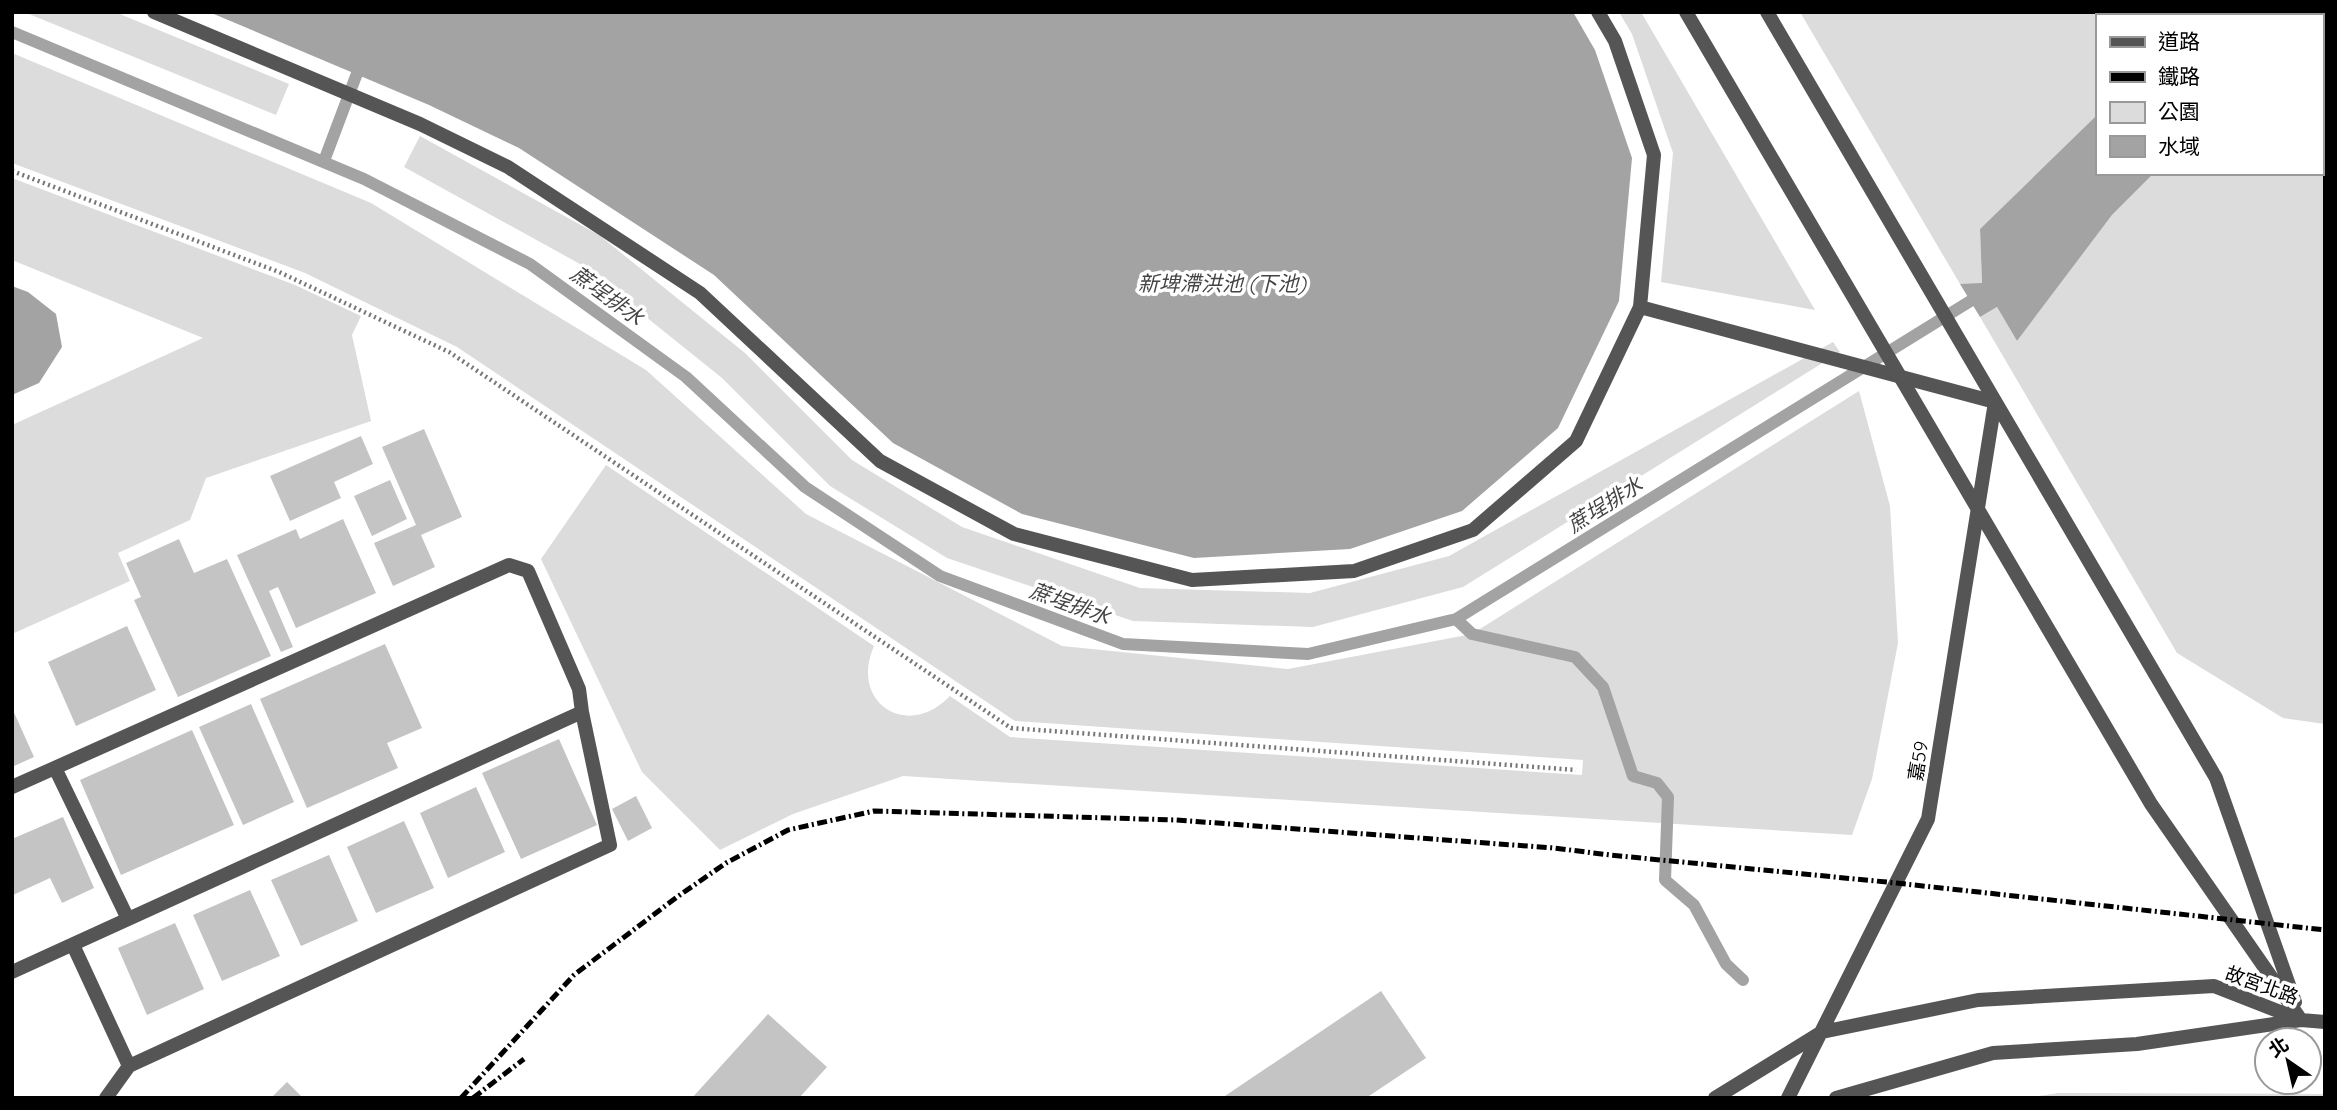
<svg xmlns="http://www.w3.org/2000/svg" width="2337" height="1110" font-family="Quicksand,'Noto Sans TC',sans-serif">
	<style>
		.green { fill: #dcdcdc }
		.water { fill: #a3a3a3 }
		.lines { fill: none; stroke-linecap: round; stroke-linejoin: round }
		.stream { stroke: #a3a3a3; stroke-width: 12 }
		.building { fill: #c4c4c4 }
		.path { stroke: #777; stroke-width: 4.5; stroke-dasharray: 2 3.5; stroke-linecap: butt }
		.service { stroke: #555; stroke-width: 14 }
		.tertiary { stroke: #555; stroke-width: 14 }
		.rail { stroke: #000; stroke-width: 5; stroke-dasharray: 10 3.5 2 3.5; stroke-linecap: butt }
		.labels { text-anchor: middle; stroke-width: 7; stroke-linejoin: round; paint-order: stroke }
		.street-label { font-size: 19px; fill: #000; stroke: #fff }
		.water-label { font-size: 21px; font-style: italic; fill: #444; stroke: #fff }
	</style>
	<rect width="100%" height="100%" fill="#fff"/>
	<path class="green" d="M 24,12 L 115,12 L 289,84 L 276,115 Z
		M 1619,12 L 1641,12 L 1815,310 L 1661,282 L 1673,153 L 1632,34 Z
		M 1800,12 L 2204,12 L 2200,16 L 2097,16 L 2097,115 L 1980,229 L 1982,284 L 1960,284 Z
		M 2316,12 L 2325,12 L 2325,724 L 2283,718 L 2177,653 L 1980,317 L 1997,307 L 2017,341 L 2112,215 L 2154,173 L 2321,173 L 2321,16 L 2313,16 Z
		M 12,53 L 371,203 L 646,370 L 806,514 L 1062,646 L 1288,669 L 1472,634 L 1859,391 L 1890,506 L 1898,643 L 1872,779 L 1852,835 L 903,776 L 793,814 L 720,850 L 642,772 L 541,559 L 606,465 L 874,646 C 849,702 907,741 950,696 L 1010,737 L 1582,775 L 1583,760 L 1015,721 L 457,347 L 305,273 L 12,163 Z
		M 420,136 L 599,235 L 745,353 L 852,460 L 962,527 L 1140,588 L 1310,593 L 1449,556 L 1833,342 L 1840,352 L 1463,587 L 1313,627 L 1133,621 L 947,558 L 830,486 L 722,378 L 580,264 L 404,167 Z
		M 12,178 L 295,285 L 361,316 L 352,335 L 371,421 L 206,478 L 190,520 L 118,553 L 130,581 L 12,634 L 12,425 L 203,338 L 12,260 Z
		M 2058,1093 L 2325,1094 L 2325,1098 L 2026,1098 Z"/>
	<path class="water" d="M 209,12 L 1573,12 L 1595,50 L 1632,158 L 1619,301 L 1558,428 L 1462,511 L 1350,549 L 1194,558 L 1022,514 L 893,443 L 714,275 L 519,148 L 429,105 Z
		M 2204,12 L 2316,12 L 2313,16 L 2200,16 Z
		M 2097,115 L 2097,173 L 2154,173 L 2112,215 L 2017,341 L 1997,307 L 1980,317 L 1960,284 L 1982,283 L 1980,229 Z
		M 12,286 L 28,292 L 56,314 L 62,347 L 39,383 L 12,395 Z"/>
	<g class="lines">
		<path class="stream" d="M 12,32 L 364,179 L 530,264 L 686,377 L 805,487 L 940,576 L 1123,644 L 1308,654 L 1456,619 L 1985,292
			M 324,161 L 362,60
			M 1456,619 L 1472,634 L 1575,657 L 1603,687 L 1633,776 L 1657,783 L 1668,797 L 1665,880 L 1694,905 L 1726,964 L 1743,980"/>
	</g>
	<path class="building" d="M 424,429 L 462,517 L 421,535 L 435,567 L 393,586 L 374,543 L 416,525 L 382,447 Z
		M 361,436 L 373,464 L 334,482 L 341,498 L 290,521 L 270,476 Z
		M 390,480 L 407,519 L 372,536 L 354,496 Z
		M 343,519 L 376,593 L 296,628 L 278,587 L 269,591 L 293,647 L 281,652 L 237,555 L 296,529 L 300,539 Z
		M 179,539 L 194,573 L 227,559 L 271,656 L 178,697 L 134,600 L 141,597 L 126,563 Z
		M 127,626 L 156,690 L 76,726 L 48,662 Z
		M 385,644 L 422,728 L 387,743 L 398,768 L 307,808 L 260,699 Z
		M 251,704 L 294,802 L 243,825 L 199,727 Z
		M 12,708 L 34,757 L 12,767 Z
		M 192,730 L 234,825 L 121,875 L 80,780 Z
		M 559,739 L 597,825 L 521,859 L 482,773 Z
		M 476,787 L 505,852 L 448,878 L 420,813 Z
		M 636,796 L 652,828 L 628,841 L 612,809 Z
		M 63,817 L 94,888 L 62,903 L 50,878 L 13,895 L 12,839 Z
		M 404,821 L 434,888 L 376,913 L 347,847 Z
		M 329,855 L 358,921 L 301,946 L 271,880 Z
		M 250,890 L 280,956 L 222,981 L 193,915 Z
		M 175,923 L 204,989 L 147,1015 L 118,948 Z
		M 1381,991 L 1426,1058 L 1366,1098 L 1222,1098 Z
		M 768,1014 L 827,1067 L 799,1098 L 692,1098 Z
		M 287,1082 L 303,1098 L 271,1098 Z"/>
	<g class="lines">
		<path class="path" d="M 12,171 L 279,272 L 449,352 L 1011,728 L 1576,770"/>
		<path class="service" d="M 154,12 L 420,124 L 508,167 L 700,293 L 880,461 L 1014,534 L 1192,580 L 1354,571 L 1473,530 L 1576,441 L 1640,307 L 1654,155 L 1615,41 L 1598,12
			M 1640,307 L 1995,402
			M 55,768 L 128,919
			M 12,787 L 509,565 L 528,571 L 579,689 L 582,712 L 610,845 L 129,1066
			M 73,945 L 129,1066 L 106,1098
			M 12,972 L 582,712"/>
		<path class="tertiary" d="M 1686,12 L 2151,804 L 2301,1020
			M 1767,12 L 2216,778 L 2295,1002
			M 1715,1098 L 1822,1032 L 1978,1000 L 2214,986 L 2301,1020
			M 1788,1098 L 1928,819 L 1995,402
			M 1836,1098 L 1993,1053 L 2137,1044 L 2301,1020 L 2325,1022"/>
		<path class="rail" d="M 461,1098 L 574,975 L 677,897 L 726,863 L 788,830 L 874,811 L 1176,820 L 1554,848 L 1610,855 L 1896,883 L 2325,930
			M 473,1098 L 524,1059"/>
	</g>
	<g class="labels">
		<g class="street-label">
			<text transform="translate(1918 761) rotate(-81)" y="7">嘉59</text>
			<text transform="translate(2262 985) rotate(20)" y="7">故宮北路</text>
		</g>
		<g class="water-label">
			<text x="1222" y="291">新埤滯洪池 (下池)</text>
			<text transform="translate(607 296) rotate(36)" y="7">蔗埕排水</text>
			<text transform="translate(1605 505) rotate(-32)" y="7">蔗埕排水</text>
			<text transform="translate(1070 604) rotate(20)" y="7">蔗埕排水</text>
		</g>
	</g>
	<rect width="2337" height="1110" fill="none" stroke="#000000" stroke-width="28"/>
	<rect x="2096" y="14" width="228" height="161" fill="#ffffff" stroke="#999999" stroke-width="2"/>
	<rect x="2110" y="37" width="35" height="10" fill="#555555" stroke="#999999" stroke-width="2"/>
	<text x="2158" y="49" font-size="21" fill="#000000">道路</text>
	<rect x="2110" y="72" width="35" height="10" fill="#000000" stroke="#999999" stroke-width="2"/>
	<text x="2158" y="84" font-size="21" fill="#000000">鐵路</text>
	<rect x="2110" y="102" width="35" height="21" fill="#dcdcdc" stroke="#999999" stroke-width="2"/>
	<text x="2158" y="119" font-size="21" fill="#000000">公園</text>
	<rect x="2110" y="136" width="35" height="21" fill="#a3a3a3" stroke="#999999" stroke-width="2"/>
	<text x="2158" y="154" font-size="21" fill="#000000">水域</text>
	<g transform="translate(2288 1061) rotate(326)"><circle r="33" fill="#ffffff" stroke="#999999" stroke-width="2"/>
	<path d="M0-5L12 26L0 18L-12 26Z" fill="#000000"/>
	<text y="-10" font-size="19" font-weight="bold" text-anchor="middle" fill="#000000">北</text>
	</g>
</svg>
